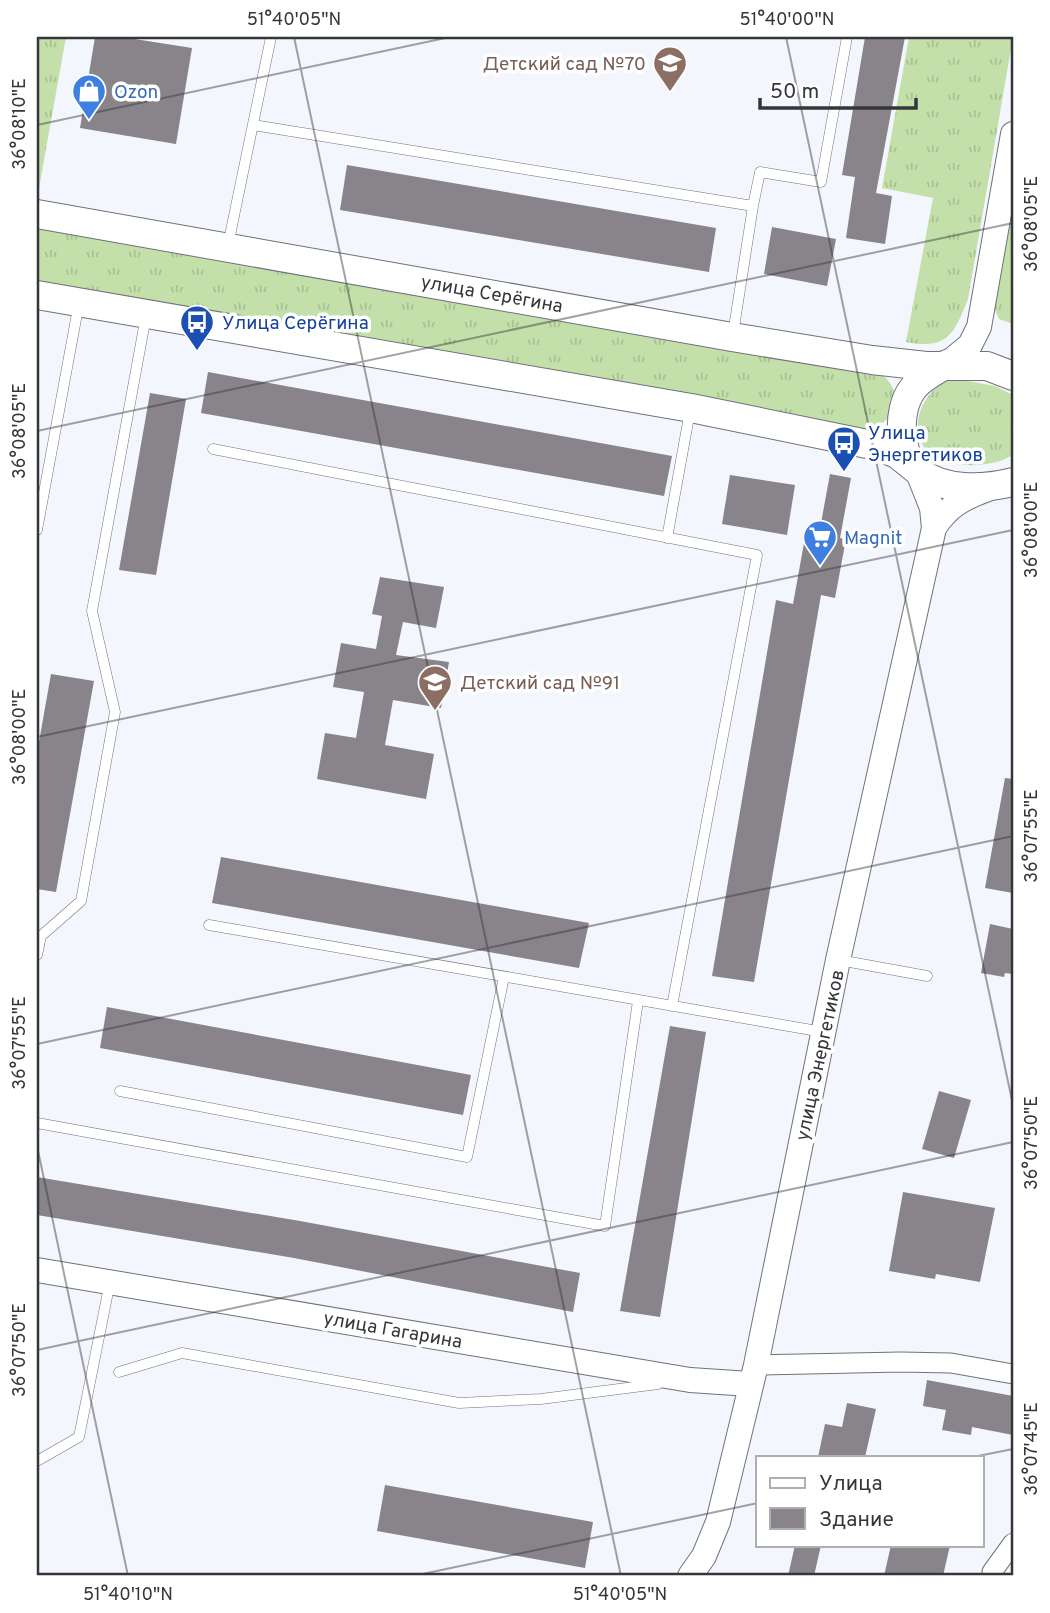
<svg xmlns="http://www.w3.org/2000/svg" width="1050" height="1613" font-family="Overpass,sans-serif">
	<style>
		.grass { fill: url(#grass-tufts) }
		.building { fill: #88848a }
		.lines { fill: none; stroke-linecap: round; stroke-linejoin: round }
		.service-casing { stroke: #707279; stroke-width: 11 }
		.minor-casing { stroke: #707279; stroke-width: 21 }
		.tertiary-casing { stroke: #707279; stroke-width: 26 }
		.secondary-casing { stroke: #707279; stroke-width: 30 }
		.service { stroke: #fff; stroke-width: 10 }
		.minor { stroke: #fff; stroke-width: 19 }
		.tertiary { stroke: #fff; stroke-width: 24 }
		.secondary { stroke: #fff; stroke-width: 28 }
		.ticks { fill: none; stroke: #353639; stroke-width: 2; stroke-opacity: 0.45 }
		.labels { text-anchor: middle; stroke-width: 7; stroke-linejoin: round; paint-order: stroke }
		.education-label { font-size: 19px; fill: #785e54; stroke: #fff; text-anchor: end }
		.shop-label { font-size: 19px; fill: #366cbe; stroke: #fff; text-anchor: start }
		.street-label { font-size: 19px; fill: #353639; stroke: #fff }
		.transit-label { font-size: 19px; fill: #164399; stroke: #fff; text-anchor: start }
		.neatline { fill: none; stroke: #353639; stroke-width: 2.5 }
		.ticks-label { font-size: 18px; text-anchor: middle; fill: #353639 }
	</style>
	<defs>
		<pattern id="grass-tufts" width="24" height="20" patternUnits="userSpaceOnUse" patternTransform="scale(1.75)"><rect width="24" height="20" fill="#c3e0aa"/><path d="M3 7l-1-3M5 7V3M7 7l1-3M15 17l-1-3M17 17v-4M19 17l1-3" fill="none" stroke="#a8c193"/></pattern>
	</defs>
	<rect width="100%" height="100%" fill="#f3f6fd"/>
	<path class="grass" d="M 37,37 L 66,37 L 39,188 L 37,188 Z
		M 909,37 L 1013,37 L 968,299 C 954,334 948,350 906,342 L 933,198 L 882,188 Z
		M 1013,192 L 1013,324 L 999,319 L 995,310 L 994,300 Z
		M 37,228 L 883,375 C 907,397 895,427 863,428 L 37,285 Z
		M 957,379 L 995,386 L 1013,395 L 1013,453 L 1011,456 C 990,469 939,470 924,447 C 907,421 928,382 957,379 Z"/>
	<path class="building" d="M 95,37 L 122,37 L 192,48 L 176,144 L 80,128 Z
		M 865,37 L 905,37 L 876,193 L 892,196 L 885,244 L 846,238 L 855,177 L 842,175 Z
		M 347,165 L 716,228 L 709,272 L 340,210 Z
		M 772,227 L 836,239 L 827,286 L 764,274 Z
		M 208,372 L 672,456 L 664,496 L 201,413 Z
		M 150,393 L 186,399 L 156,575 L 119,570 Z
		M 830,474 L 851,478 L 840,538 L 846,539 L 835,598 L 821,595 L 754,982 L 712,976 L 776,600 L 793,604 L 806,532 L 819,534 Z
		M 730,475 L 795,485 L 787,535 L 722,524 Z
		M 380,577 L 444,587 L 436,628 L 403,622 L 396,655 L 449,662 L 441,708 L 393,700 L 385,745 L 434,754 L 426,799 L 317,779 L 325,733 L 356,738 L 364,692 L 333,687 L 341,643 L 376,649 L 382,616 L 372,614 Z
		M 51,674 L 94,681 L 56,892 L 37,889 L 37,753 Z
		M 1005,778 L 1013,779 L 1013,893 L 985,888 Z
		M 221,857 L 589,923 L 579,968 L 212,903 Z
		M 990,924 L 1013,929 L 1013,974 L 1005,973 L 1004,977 L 981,973 Z
		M 107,1007 L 471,1075 L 463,1115 L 100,1048 Z
		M 670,1026 L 706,1032 L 660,1317 L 620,1311 Z
		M 939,1091 L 971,1100 L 954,1158 L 922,1149 Z
		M 37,1177 L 300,1221 L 580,1273 L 573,1312 L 294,1258 L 37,1215 Z
		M 903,1192 L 995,1208 L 980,1282 L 936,1274 L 935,1279 L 889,1271 Z
		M 927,1380 L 1013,1396 L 1013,1435 L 972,1427 L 971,1435 L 942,1430 L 946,1410 L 923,1406 Z
		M 847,1403 L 876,1409 L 865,1457 L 818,1457 L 825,1424 L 842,1427 Z
		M 385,1485 L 593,1522 L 585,1568 L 377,1531 Z
		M 795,1545 L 821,1545 L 814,1576 L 788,1576 Z
		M 891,1545 L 950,1545 L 943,1576 L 884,1576 Z"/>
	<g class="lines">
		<g class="service-casing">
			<path id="service" d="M 253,125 L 753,206 L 733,334
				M 753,206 L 760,172 L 821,182 L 847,37
				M 228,245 L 271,37
				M 213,449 L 757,555 L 672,1006
				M 37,530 L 79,303
				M 667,538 L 690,411
				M 209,925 L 823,1032
				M 37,955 L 41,936 L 81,901 L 115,712 L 92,611 L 146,316
				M 839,960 L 927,976
				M 120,1091 L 467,1157 L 504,977
				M 37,1123 L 605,1226 L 638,1001
				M 119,1372 L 182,1353 L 459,1403 L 541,1399 L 658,1384
				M 37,1461 L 79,1437 L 110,1282"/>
		</g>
		<g class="minor-casing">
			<path id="minor" d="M 756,1365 L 901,1362 L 951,1363 L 1013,1374
				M 992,1572 L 1013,1543"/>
		</g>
		<g class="tertiary-casing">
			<path id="tertiary" d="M 947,364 L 970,345 L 979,327 L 1013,134
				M 934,528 C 948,506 963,498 988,489
				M 37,1270 L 690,1380 L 750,1384
				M 690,1576 L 704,1556 L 718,1522 L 756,1365 L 838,960 L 934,528 L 932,508 L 917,470"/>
		</g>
		<g class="secondary-casing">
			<path id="secondary" d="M 37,214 L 732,337 L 872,360 L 926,366 L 987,366 L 1013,376
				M 37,295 L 691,408 L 877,446 L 897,454 L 917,470
				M 947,364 C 935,371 920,378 912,390 C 897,410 898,454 918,471 C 944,492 984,489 1013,482"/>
		</g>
		<use href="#service" class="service"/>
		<use href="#minor" class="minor"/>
		<use href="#tertiary" class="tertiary"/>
		<use href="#secondary" class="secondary"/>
	</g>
	<path class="ticks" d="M 294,37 L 621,1576M 786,37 L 1013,1105M 37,125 L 450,37M 37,431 L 1013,223M 37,737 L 1013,530M 37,1044 L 1013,836M 37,1146 L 128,1576M 37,1350 L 1013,1142M 973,1457 L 1013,1449M 413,1576 L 758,1503"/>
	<defs>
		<g id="school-pin" transform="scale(1.75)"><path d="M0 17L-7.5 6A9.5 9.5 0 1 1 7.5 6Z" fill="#8d6e63" stroke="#fff"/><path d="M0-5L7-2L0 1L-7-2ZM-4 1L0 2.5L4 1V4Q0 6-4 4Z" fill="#fff"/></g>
		<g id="shop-pin" transform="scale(1.75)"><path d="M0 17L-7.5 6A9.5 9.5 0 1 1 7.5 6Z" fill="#3f7fe0" stroke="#fff"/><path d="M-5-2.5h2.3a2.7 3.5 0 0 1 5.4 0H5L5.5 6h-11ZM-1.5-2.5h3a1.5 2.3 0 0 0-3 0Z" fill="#fff"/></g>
		<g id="bus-pin" transform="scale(1.75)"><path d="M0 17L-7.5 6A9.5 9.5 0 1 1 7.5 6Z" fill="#1a4fb4" stroke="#fff"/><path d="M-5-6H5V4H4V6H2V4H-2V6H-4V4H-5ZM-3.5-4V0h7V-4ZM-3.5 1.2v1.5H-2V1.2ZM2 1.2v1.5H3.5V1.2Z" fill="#fff"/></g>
		<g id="supermarket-pin" transform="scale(1.75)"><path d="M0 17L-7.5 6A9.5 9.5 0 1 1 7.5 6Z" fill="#3f7fe0" stroke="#fff"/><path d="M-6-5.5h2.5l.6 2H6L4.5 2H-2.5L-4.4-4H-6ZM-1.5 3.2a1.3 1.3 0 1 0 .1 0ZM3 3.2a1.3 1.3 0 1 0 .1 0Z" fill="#fff"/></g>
	</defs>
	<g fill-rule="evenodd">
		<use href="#school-pin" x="670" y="63"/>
		<use href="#shop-pin" x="89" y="91"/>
		<use href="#bus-pin" x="197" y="322"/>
		<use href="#bus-pin" x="844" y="443"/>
		<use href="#supermarket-pin" x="820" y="537"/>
		<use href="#school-pin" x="435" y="682"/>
	</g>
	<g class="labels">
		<g class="education-label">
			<text x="646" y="70">Детский сад №70</text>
			<text x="460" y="689" text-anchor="start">Детский сад №91</text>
		</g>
		<g class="shop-label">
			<text x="114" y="98">Ozon</text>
			<text x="844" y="544">Magnit</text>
		</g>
		<g class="street-label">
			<text transform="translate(492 293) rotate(10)" y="7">улица Серёгина</text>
			<text transform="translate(819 1055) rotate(-78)" y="7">улица Энергетиков</text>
			<text transform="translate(393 1329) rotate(10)" y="7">улица Гагарина</text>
		</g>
		<g class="transit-label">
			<text x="222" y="329">Улица Серёгина</text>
			<text x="868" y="439">Улица<tspan x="868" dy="22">Энергетиков</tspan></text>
		</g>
	</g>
	<rect width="1050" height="1613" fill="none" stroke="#ffffff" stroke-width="77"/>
	<rect x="756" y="1456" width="228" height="91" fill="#ffffff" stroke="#aeafb0" stroke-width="2"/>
	<rect x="770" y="1478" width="35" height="10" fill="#ffffff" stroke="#aeafb0" stroke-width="2"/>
	<text x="819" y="1490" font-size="21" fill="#353639">Улица</text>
	<rect x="770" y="1508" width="35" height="21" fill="#88848a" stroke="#aeafb0" stroke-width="2"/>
	<text x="819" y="1526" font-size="21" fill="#353639">Здание</text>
	<path d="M760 98v10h156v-10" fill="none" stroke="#353639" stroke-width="3.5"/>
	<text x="770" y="98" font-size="21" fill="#353639" stroke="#ffffff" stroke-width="5" paint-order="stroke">50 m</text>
	<rect x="38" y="38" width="974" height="1536" class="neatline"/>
	<g class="ticks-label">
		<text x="294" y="25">51°40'05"N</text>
		<text x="787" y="25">51°40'00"N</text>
		<text transform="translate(19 124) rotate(-90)" y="6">36°08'10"E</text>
		<text transform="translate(1031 224) rotate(-90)" y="6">36°08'05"E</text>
		<text transform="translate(19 431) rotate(-90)" y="6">36°08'05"E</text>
		<text transform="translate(1031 530) rotate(-90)" y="6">36°08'00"E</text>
		<text transform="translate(19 737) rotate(-90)" y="6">36°08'00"E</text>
		<text transform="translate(1031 836) rotate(-90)" y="6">36°07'55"E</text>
		<text transform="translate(19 1043) rotate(-90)" y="6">36°07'55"E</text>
		<text transform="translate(1031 1143) rotate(-90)" y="6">36°07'50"E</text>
		<text transform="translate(19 1350) rotate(-90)" y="6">36°07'50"E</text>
		<text transform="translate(1031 1449) rotate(-90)" y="6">36°07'45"E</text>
		<text x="128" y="1600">51°40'10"N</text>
		<text x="620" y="1600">51°40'05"N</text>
	</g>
</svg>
